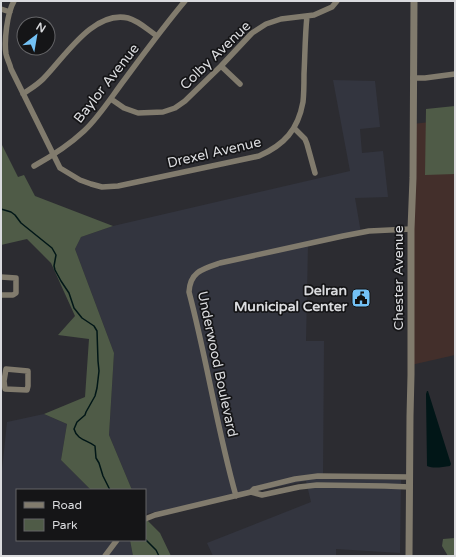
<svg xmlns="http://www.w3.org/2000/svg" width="456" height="557" font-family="'Varela Round',sans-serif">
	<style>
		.built { fill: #33353f }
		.education { fill: #432f2b }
		.green { fill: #4f5b47 }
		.water { fill: #011617 }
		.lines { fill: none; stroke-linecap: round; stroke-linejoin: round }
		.stream { stroke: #011617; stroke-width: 1.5 }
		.minor { stroke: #817b6d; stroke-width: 5.5 }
		.tertiary { stroke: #817b6d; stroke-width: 7 }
		.labels { text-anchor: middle; stroke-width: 3.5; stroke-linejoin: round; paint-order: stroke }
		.street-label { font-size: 14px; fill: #dadbde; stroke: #151517 }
		.poi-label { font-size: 14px; font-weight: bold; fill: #dadbde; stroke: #151517; text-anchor: end }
	</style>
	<rect width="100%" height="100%" fill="#2c2c31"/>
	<path class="built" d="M 333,80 L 375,81 L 380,127 L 360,129 L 362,153 L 383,151 L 388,197 L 355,198 L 361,233 L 308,245 L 306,341 L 324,341 L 323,479 L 401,480 L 400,553 L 336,549 L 336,556 L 213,556 L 207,543 L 311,502 L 306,481 L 145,514 L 145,490 L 132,490 L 109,435 L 114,353 L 75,249 L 81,237 L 113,226 L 350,171 Z
		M 44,414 L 67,424 L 61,460 L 91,490 L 17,490 L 17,540 L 130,540 L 133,556 L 1,556 L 1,480 L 7,422 Z"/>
	<path class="education" d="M 455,119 L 455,355 L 411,365 L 413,124 Z"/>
	<path class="green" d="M 455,106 L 455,174 L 425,175 L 426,109 Z
		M 1,143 L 18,177 L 24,175 L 35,196 L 113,226 L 81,237 L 75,249 L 114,353 L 109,435 L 132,490 L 91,490 L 61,460 L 67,424 L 44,414 L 85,397 L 89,339 L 58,335 L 75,316 L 51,263 L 27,239 L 1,245 Z
		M 145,518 L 160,533 L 171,556 L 133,556 L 130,540 L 145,540 Z
		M 455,538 L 455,556 L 448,556 L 442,546 L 443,539 Z"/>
	<path class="water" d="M 427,391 L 428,391 L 451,464 L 450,466 C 442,467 434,469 427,466 L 426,394 Z"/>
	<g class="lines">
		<path class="stream" d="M 1,209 L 11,212 L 15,215 L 21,223 L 52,248 L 56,255 L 54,266 L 55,270 L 61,281 L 69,293 L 74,308 L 82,318 L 94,326 L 97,331 L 98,361 L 99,371 L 97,388 L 95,396 L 86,412 L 85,415 L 77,422 L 74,429 C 77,440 87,440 95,446 L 96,458 L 99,463 L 103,476 L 110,490
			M 145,539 L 156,550 L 159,556"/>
		<path class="minor" d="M 14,1 C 7,13 4,41 6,54 C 7,59 10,64 11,69 L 60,168 L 80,180 L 91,184 L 102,187 L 118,186 L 259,156 C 284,145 298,130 303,102 C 304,93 304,83 304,74 C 305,55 305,36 307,16
			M 1,9 L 10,12
			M 221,66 L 240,84
			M 413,78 L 425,78 L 455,74
			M 23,94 C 30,89 37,85 43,79 C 64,58 93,10 128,18 C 139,21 148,30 157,36
			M 111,99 L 124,108 L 138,113 L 163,112 L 175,108 L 185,101 L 221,66 L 252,33 L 266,24 L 281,19 L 314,15 L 332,7 L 337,1
			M 294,128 L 305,139 L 307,144 L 315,173
			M 34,166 C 52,156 69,145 84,131 C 100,116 112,96 125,79 C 145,52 164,26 185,1
			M 1,277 L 16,278 L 16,293 L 13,295 L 1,295
			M 6,369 L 28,371 L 28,386 L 27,390 L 5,389 L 4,381 Z
			M 251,492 L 262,495 L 299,487 L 317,485 L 385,486 L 410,487
			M 236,496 C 217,429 207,360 189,292 C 190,272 202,269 220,263 L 343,236 L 369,231 L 411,229
			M 145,519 L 155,515 L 251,492 L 254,489 L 295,479 L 318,476 L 410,477
			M 105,556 L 117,540"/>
		<path class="tertiary" d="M 409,556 L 410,416 L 411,375 L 411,229 L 413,178 L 414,1"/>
	</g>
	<defs>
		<g id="civic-square" transform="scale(1)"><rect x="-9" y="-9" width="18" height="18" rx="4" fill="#73c1f5" stroke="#151517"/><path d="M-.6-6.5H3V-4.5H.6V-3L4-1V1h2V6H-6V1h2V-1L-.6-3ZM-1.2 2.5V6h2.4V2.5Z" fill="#111"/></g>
	</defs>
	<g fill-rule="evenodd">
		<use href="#civic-square" x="361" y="298"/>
	</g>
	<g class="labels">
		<g class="street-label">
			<text transform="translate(215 55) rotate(-44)" y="5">Colby Avenue</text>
			<text transform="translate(106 83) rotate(-52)" y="5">Baylor Avenue</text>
			<text transform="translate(214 152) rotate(-13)" y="5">Drexel Avenue</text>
			<text transform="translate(398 278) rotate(-90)" y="5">Chester Avenue</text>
			<text transform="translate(218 364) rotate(78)" y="5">Underwood Boulevard</text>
		</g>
		<g class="poi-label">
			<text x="347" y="295">Delran<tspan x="347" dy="16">Municipal Center</tspan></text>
		</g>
	</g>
	<rect width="456" height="557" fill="none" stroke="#dadbde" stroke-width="4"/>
	<rect x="16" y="489" width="130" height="52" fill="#151517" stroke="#646467"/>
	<rect x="24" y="502" width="20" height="6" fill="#817b6d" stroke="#646467"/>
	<text x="52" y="509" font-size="12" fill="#dadbde">Road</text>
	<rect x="24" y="519" width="20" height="12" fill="#4f5b47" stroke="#646467"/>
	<text x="52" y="529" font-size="12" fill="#dadbde">Park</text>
	<g transform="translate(36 36) rotate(31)"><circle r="19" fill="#151517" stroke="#646467"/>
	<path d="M0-3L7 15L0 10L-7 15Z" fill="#73c1f5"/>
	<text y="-6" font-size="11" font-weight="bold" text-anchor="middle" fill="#dadbde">N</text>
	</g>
</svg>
